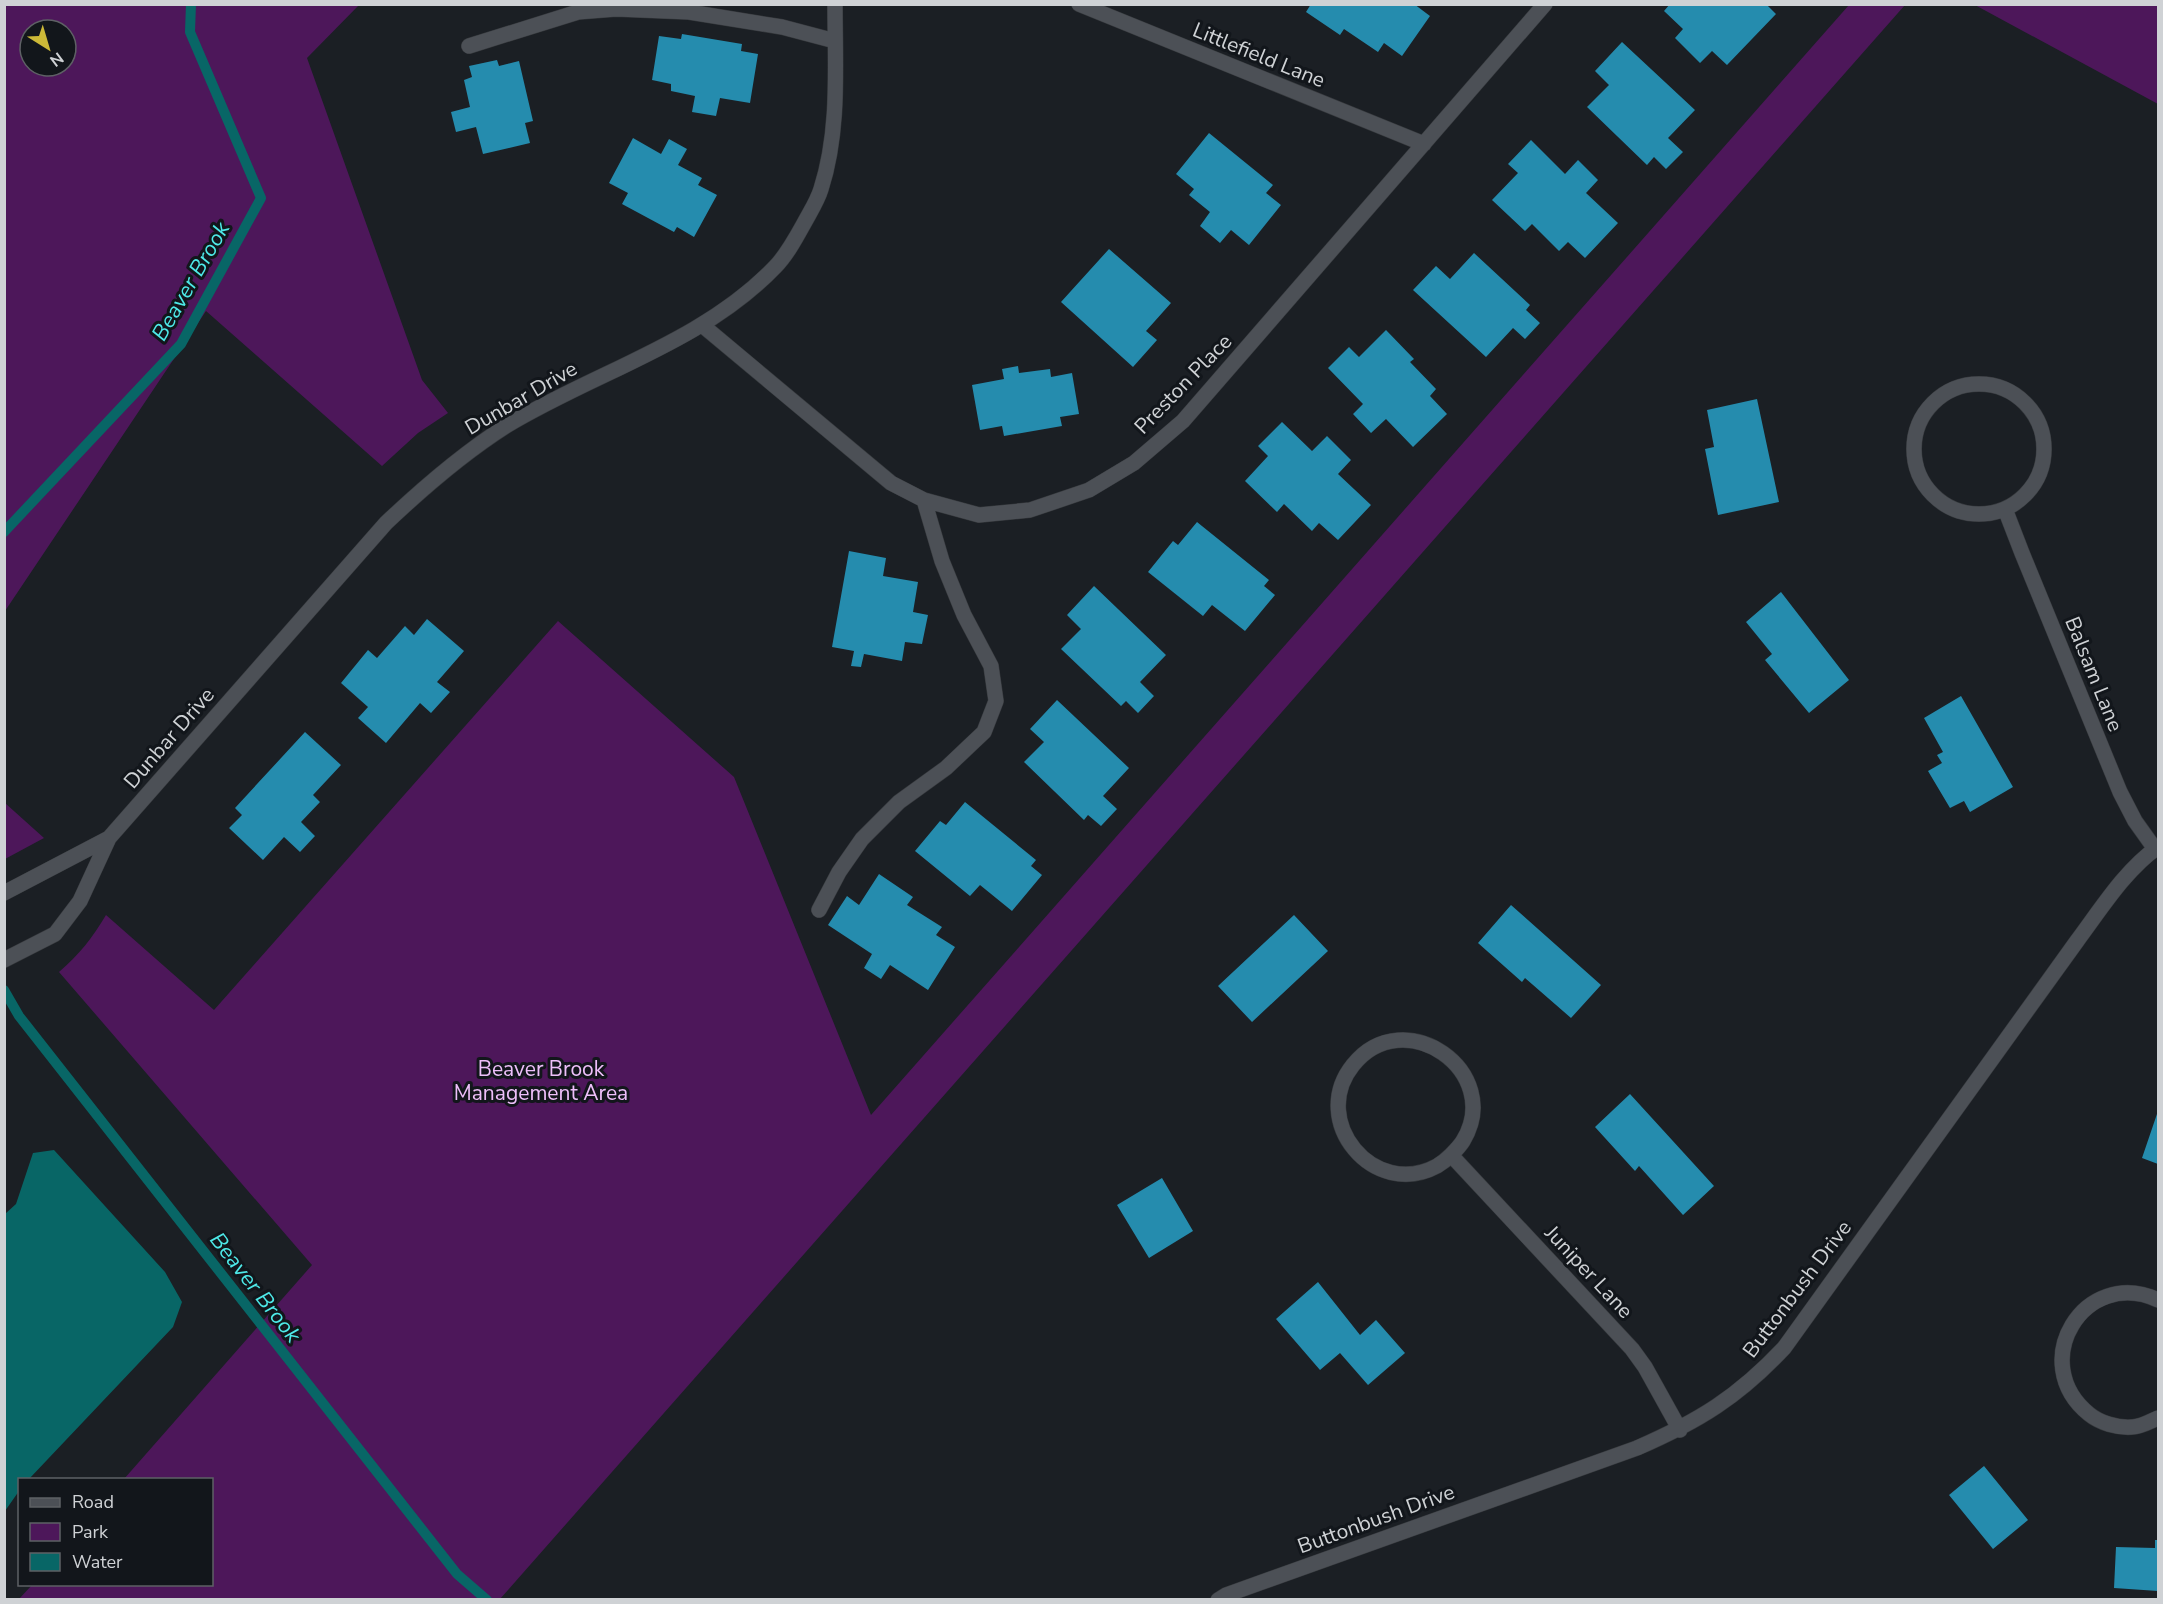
<svg xmlns="http://www.w3.org/2000/svg" width="2163" height="1604" font-family="'Nunito Sans',sans-serif">
	<style>
		.green { fill: #4d175a; fill-rule: evenodd }
		.water { fill: #086666 }
		.lines { fill: none; stroke-linecap: round; stroke-linejoin: round }
		.stream { stroke: #086666; stroke-width: 10 }
		.building { fill: #258cae }
		.minor-casing { stroke: #36393d; stroke-width: 16 }
		.minor { stroke: #4c5056; stroke-width: 15 }
		.labels { text-anchor: middle; stroke-width: 6; stroke-linejoin: round; paint-order: stroke }
		.street-label { font-size: 21px; fill: #cfd2d5; stroke: #12161b }
		.park-label { font-size: 21px; fill: #eebffa; stroke: #12161b }
		.water-label { font-size: 22px; font-style: italic; fill: #4ee9e8; stroke: #12161b }
	</style>
	<rect width="100%" height="100%" fill="#1b1f24"/>
	<path class="green" d="M 5,4 L 359,5 L 307,58 L 422,380 L 448,413 L 418,433 L 382,466 L 206,311 L 5,611 ZM 30,30 L 66,30 L 66,66 L 30,66 Z
		M 1849,5 L 1905,5 L 500,1599 L 19,1599 L 32,1585 L 212,1584 L 212,1480 L 124,1479 L 312,1265 L 59,972 C 79,955 93,937 106,915 L 214,1010 L 558,621 L 734,777 L 871,1115 Z
		M 1975,5 L 2158,5 L 2158,104 Z
		M 5,803 L 44,838 L 5,859 Z"/>
	<path class="water" d="M 54,1150 L 165,1272 L 182,1302 L 173,1327 L 29,1479 L 20,1480 L 19,1491 L 5,1511 L 5,1214 L 16,1204 L 33,1153 Z"/>
	<g class="lines">
		<path class="stream" d="M 4,532 L 181,344 L 261,198 L 190,32 L 191,4
			M 4,990 L 19,1016 L 457,1574 L 487,1600"/>
	</g>
	<path class="building" d="M 1311,4 L 1414,4 L 1430,16 L 1402,56 L 1384,43 L 1378,52 L 1344,29 L 1340,35 L 1306,12 Z
		M 1670,4 L 1766,4 L 1776,14 L 1727,65 L 1712,51 L 1700,63 L 1675,38 L 1683,29 L 1664,11 Z
		M 682,34 L 742,44 L 741,51 L 758,54 L 750,103 L 720,98 L 716,116 L 692,112 L 695,96 L 671,91 L 671,84 L 652,80 L 659,36 L 681,39 Z
		M 1622,42 L 1695,110 L 1668,138 L 1683,152 L 1666,169 L 1654,157 L 1647,165 L 1587,107 L 1609,85 L 1595,71 Z
		M 497,60 L 499,66 L 519,61 L 533,121 L 525,123 L 530,143 L 483,154 L 476,127 L 456,132 L 451,112 L 470,107 L 464,80 L 472,77 L 469,66 Z
		M 1209,133 L 1273,185 L 1266,193 L 1281,205 L 1249,245 L 1231,230 L 1220,243 L 1200,226 L 1210,212 L 1189,195 L 1194,189 L 1176,174 Z
		M 633,138 L 661,154 L 669,139 L 687,149 L 678,165 L 702,178 L 698,185 L 717,195 L 694,237 L 677,227 L 674,232 L 622,204 L 628,193 L 609,183 Z
		M 1531,140 L 1565,174 L 1578,160 L 1598,180 L 1586,193 L 1618,223 L 1585,258 L 1568,242 L 1559,251 L 1532,224 L 1525,231 L 1492,200 L 1518,173 L 1508,164 Z
		M 1109,249 L 1171,303 L 1146,331 L 1157,340 L 1133,367 L 1061,302 Z
		M 1474,253 L 1530,305 L 1526,310 L 1540,323 L 1525,339 L 1513,328 L 1486,357 L 1413,290 L 1436,266 L 1450,279 Z
		M 1386,330 L 1414,359 L 1410,362 L 1436,389 L 1430,396 L 1447,414 L 1413,447 L 1386,419 L 1371,433 L 1353,414 L 1363,404 L 1328,368 L 1349,347 L 1359,357 Z
		M 1018,366 L 1019,373 L 1050,369 L 1051,377 L 1072,373 L 1079,414 L 1060,417 L 1062,426 L 1004,436 L 1002,426 L 980,430 L 972,385 L 1004,379 L 1002,369 Z
		M 1757,399 L 1779,502 L 1718,515 L 1705,449 L 1714,447 L 1707,410 Z
		M 1282,422 L 1312,451 L 1327,436 L 1351,460 L 1338,474 L 1371,505 L 1338,540 L 1319,523 L 1312,531 L 1284,504 L 1277,512 L 1245,481 L 1268,456 L 1258,446 Z
		M 1197,522 L 1269,580 L 1264,586 L 1275,595 L 1245,631 L 1212,605 L 1203,616 L 1148,572 L 1173,541 L 1178,545 Z
		M 849,551 L 886,558 L 883,576 L 918,582 L 913,612 L 928,615 L 922,644 L 905,642 L 902,661 L 864,654 L 861,667 L 851,666 L 854,651 L 832,647 Z
		M 1094,586 L 1166,655 L 1140,682 L 1154,696 L 1138,713 L 1126,701 L 1121,706 L 1061,649 L 1081,629 L 1067,615 Z
		M 1781,592 L 1849,680 L 1809,713 L 1765,660 L 1772,654 L 1746,622 Z
		M 427,619 L 464,651 L 437,682 L 450,692 L 431,713 L 420,703 L 386,743 L 358,718 L 368,707 L 341,683 L 368,650 L 377,658 L 405,626 L 414,635 Z
		M 1961,696 L 2013,787 L 1970,812 L 1964,801 L 1950,808 L 1928,771 L 1942,763 L 1937,755 L 1943,752 L 1924,718 Z
		M 1057,700 L 1129,768 L 1103,796 L 1117,809 L 1101,826 L 1088,815 L 1084,820 L 1024,762 L 1044,742 L 1030,729 Z
		M 305,732 L 341,765 L 313,795 L 320,802 L 301,822 L 315,836 L 300,852 L 284,837 L 263,860 L 229,828 L 242,815 L 235,808 Z
		M 965,802 L 1036,860 L 1031,866 L 1042,875 L 1012,911 L 980,885 L 970,896 L 915,851 L 940,821 L 946,825 Z
		M 879,874 L 913,897 L 907,905 L 942,927 L 936,935 L 955,947 L 928,990 L 890,965 L 881,979 L 864,968 L 872,954 L 828,925 L 847,896 L 859,905 Z
		M 1511,905 L 1601,985 L 1571,1018 L 1525,978 L 1522,982 L 1478,943 Z
		M 1294,915 L 1328,951 L 1252,1022 L 1218,986 Z
		M 1630,1094 L 1714,1186 L 1683,1215 L 1639,1166 L 1635,1171 L 1595,1127 Z
		M 2158,1111 L 2158,1164 L 2142,1158 Z
		M 1162,1178 L 1193,1231 L 1149,1258 L 1117,1205 Z
		M 1318,1282 L 1360,1335 L 1376,1320 L 1405,1353 L 1368,1385 L 1340,1353 L 1320,1370 L 1276,1319 Z
		M 1984,1466 L 2028,1520 L 1993,1549 L 1949,1495 Z
		M 2155,1540 L 2158,1540 L 2158,1591 L 2114,1588 L 2116,1547 L 2155,1548 Z"/>
	<g class="lines">
		<g class="minor-casing">
			<path id="minor" d="M 1079,4 L 1424,144
				M 469,46 L 578,12 L 616,9 L 689,12 L 782,27 L 835,41
				M 702,325 L 891,483 L 924,500 L 979,515 L 1030,510 L 1089,490 L 1134,463 L 1183,421 L 1545,4
				M1914 449a65 65 0 1 1 130 0a65 65 0 1 1-130 0Z
				M 2005,509 L 2022,553 L 2120,792 L 2135,821 L 2155,849
				M 4,893 L 109,838
				M 819,910 L 839,872 L 862,839 L 899,802 L 946,768 L 984,732 L 996,701 L 991,666 L 964,615 L 942,561 L 924,500
				M 4,960 L 55,934 L 80,901 L 109,838 L 386,523 C 424,487 462,454 506,426 C 595,372 702,343 775,267 C 788,254 798,234 807,218 C 812,209 818,199 821,189 C 840,130 835,66 835,4
				M 1451,1155 C 1447,1159 1442,1163 1437,1166 C 1374,1200 1308,1121 1353,1065 C 1404,1001 1505,1072 1463,1141 C 1460,1146 1455,1151 1451,1155 L 1632,1349 L 1645,1367 L 1680,1430
				M 2158,1300 C 2084,1266 2026,1363 2089,1414 C 2100,1423 2117,1428 2132,1427 C 2141,1427 2151,1421 2158,1418
				M 1218,1600 L 1226,1595 L 1637,1448 C 1699,1421 1738,1397 1784,1348 L 2077,941 C 2101,909 2125,870 2158,847"/>
		</g>
		<use href="#minor" class="minor"/>
	</g>
	<g class="labels">
		<g class="street-label">
			<text transform="translate(1259 55) rotate(22)" y="7">Littlefield Lane</text>
			<text transform="translate(1183 384) rotate(-46)" y="7">Preston Place</text>
			<text transform="translate(521 398) rotate(-30)" y="7">Dunbar Drive</text>
			<text transform="translate(2094 674) rotate(68)" y="7">Balsam Lane</text>
			<text transform="translate(169 738) rotate(-49)" y="7">Dunbar Drive</text>
			<text transform="translate(1589 1272) rotate(47)" y="7">Juniper Lane</text>
			<text transform="translate(1797 1289) rotate(-53)" y="7">Buttonbush Drive</text>
			<text transform="translate(1376 1519) rotate(-20)" y="7">Buttonbush Drive</text>
		</g>
		<g class="park-label">
			<text x="541" y="1076">Beaver Brook<tspan x="541" dy="24">Management Area</tspan></text>
		</g>
		<g class="water-label">
			<text transform="translate(190 281) rotate(-60)" y="8">Beaver Brook</text>
			<text transform="translate(256 1287) rotate(52)" y="8">Beaver Brook</text>
		</g>
	</g>
	<rect width="2163" height="1604" fill="none" stroke="#cfd2d5" stroke-width="12"/>
	<rect x="18" y="1478" width="195" height="108" fill="#12161b" stroke="#5e6165" stroke-width="1.5"/>
	<rect x="30" y="1498" width="30" height="9" fill="#4c5056" stroke="#5e6165" stroke-width="1.5"/>
	<text x="72" y="1508" font-size="18" fill="#cfd2d5">Road</text>
	<rect x="30" y="1523" width="30" height="18" fill="#4d175a" stroke="#5e6165" stroke-width="1.5"/>
	<text x="72" y="1538" font-size="18" fill="#cfd2d5">Park</text>
	<rect x="30" y="1553" width="30" height="18" fill="#086666" stroke="#5e6165" stroke-width="1.5"/>
	<text x="72" y="1568" font-size="18" fill="#cfd2d5">Water</text>
	<g transform="translate(48 48) rotate(143)"><circle r="28" fill="#12161b" stroke="#5e6165" stroke-width="1.5"/>
	<path d="M0-4.5L10 22L0 15L-10 22Z" fill="#ccb938"/>
	<text y="-9" font-size="16" font-weight="bold" text-anchor="middle" fill="#cfd2d5">N</text>
	</g>
</svg>
